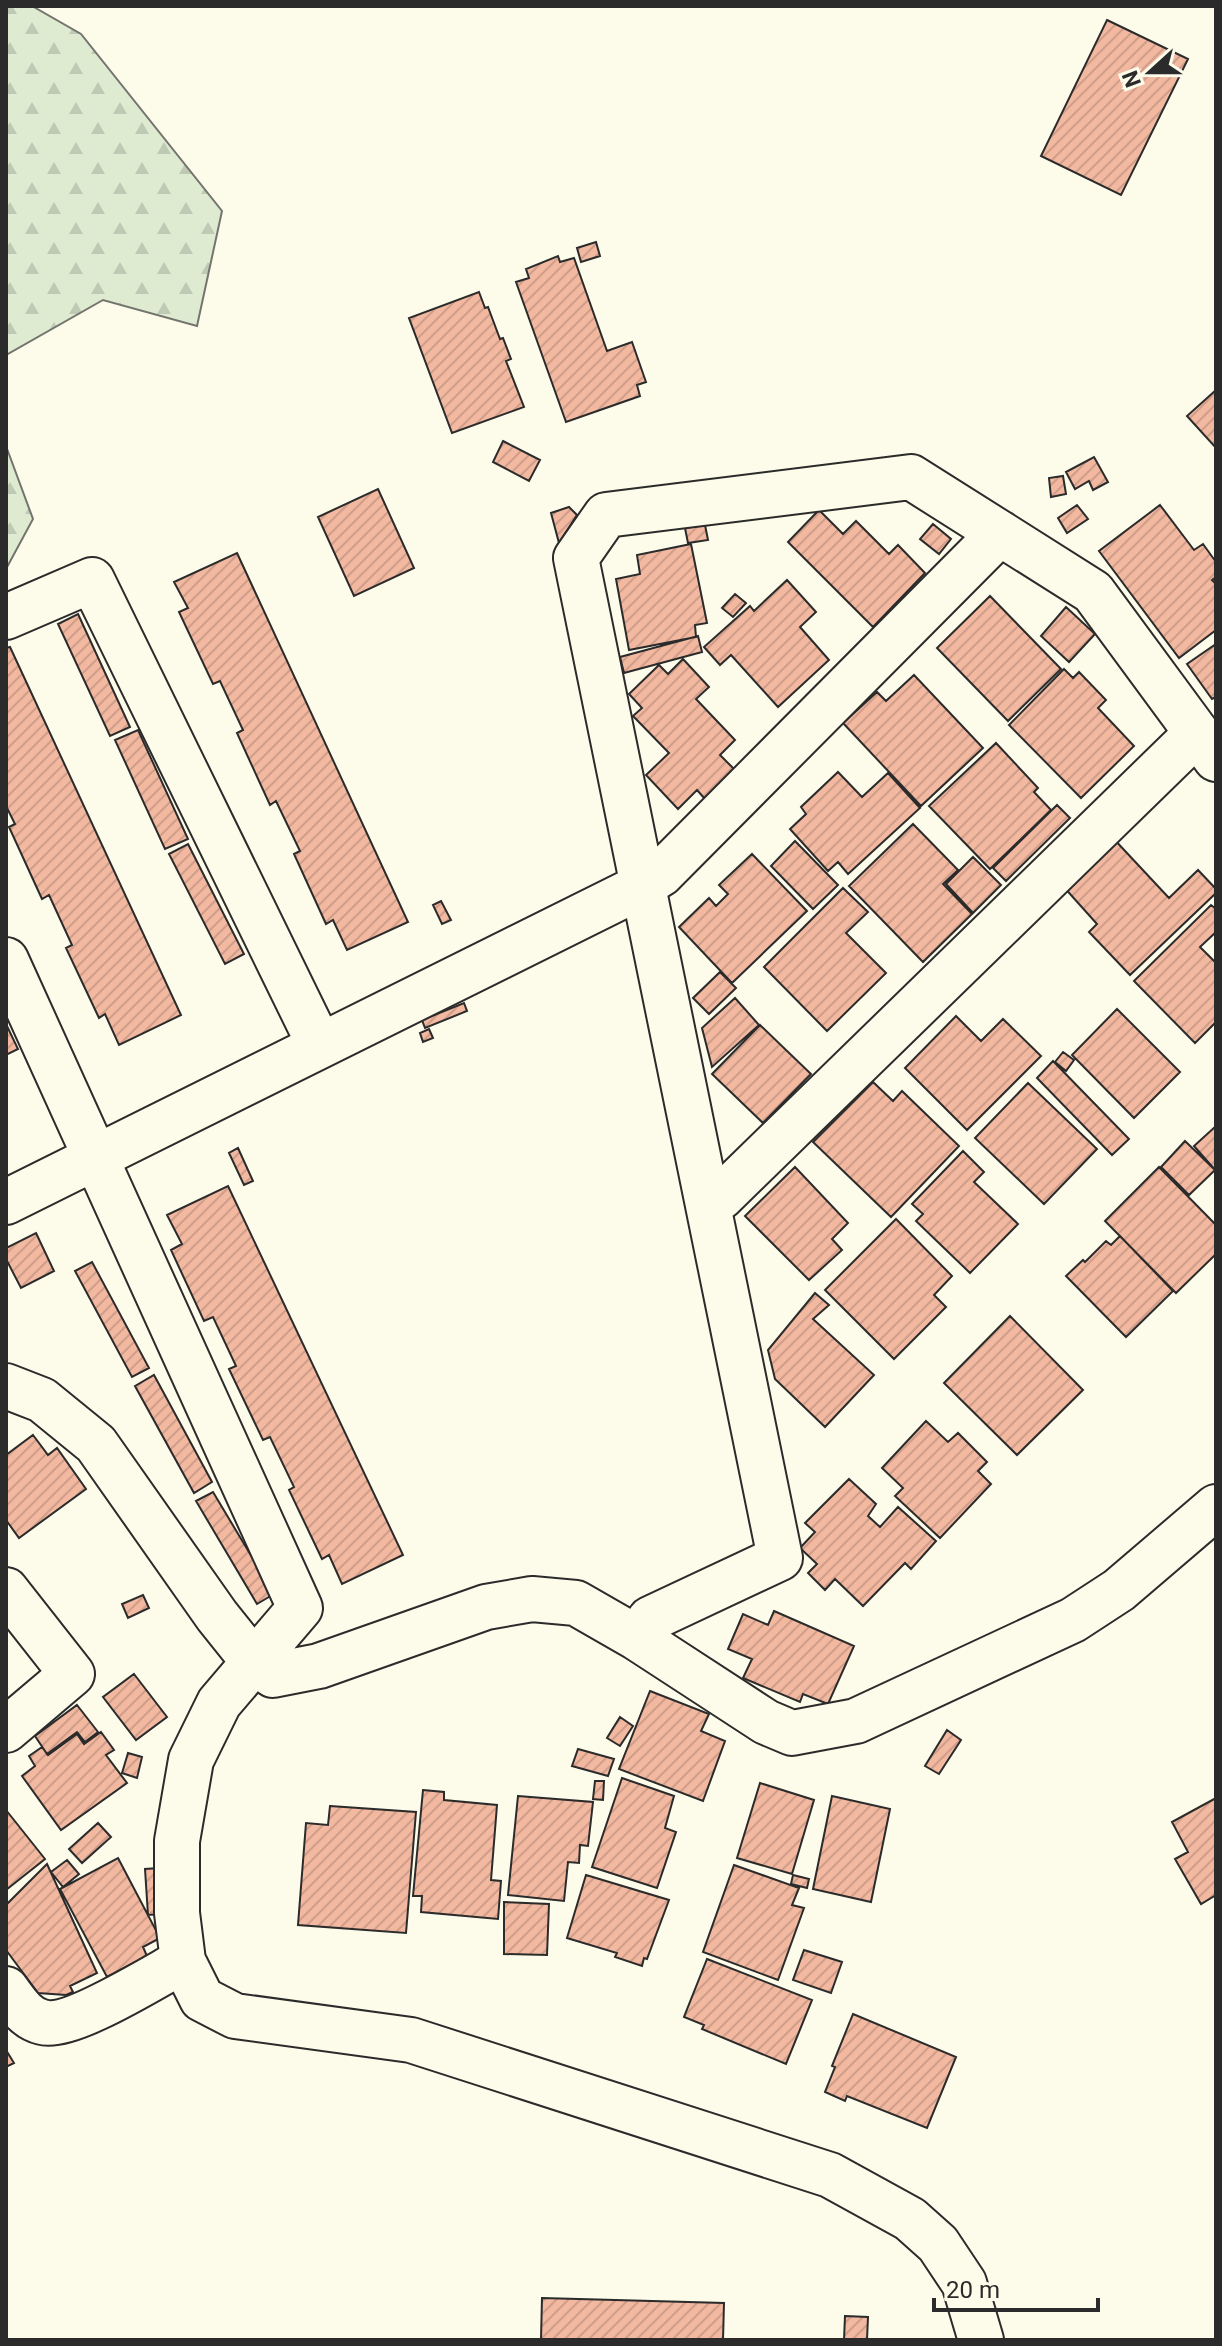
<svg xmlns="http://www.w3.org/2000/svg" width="1222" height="2346" font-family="Roboto,sans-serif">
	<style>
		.forest { fill: url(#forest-firs); stroke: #74746e; stroke-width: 2 }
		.building { fill: url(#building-hatch); stroke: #2b2b2b; stroke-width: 2 }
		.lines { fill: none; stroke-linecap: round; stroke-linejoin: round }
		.street-casing { stroke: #2b2b2b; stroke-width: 48 }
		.street { stroke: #fdfbea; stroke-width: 44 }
	</style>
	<defs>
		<pattern id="forest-firs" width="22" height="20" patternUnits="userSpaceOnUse" patternTransform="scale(2)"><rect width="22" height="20" fill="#deebd1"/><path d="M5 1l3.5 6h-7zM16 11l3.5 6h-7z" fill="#bfcab4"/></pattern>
		<pattern id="building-hatch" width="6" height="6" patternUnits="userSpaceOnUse" patternTransform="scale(2)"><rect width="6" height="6" fill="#f2b8a0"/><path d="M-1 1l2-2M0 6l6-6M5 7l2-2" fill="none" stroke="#d09e8a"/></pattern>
	</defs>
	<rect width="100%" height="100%" fill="#fdfbea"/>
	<path class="forest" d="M 6,6 L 32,6 L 81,34 L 222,211 L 197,326 L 103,300 L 6,355 Z
		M 6,446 L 33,519 L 6,569 Z"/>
	<path class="building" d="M 1107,20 L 1188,59 L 1121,195 L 1041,156 Z
		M 596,242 L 600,256 L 581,262 L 577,248 Z
		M 558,256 L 560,262 L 574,258 L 607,351 L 632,342 L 646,382 L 637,385 L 640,396 L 566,422 L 516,282 L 529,278 L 526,269 Z
		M 479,292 L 485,308 L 488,307 L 500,339 L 503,338 L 511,359 L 506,361 L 524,407 L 452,433 L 409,318 Z
		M 1216,390 L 1216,448 L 1187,416 Z
		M 503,441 L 540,460 L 529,481 L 493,462 Z
		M 1094,457 L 1108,482 L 1093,490 L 1089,481 L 1075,489 L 1066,472 Z
		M 1063,476 L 1066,494 L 1051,497 L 1049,478 Z
		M 378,489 L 414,568 L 354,596 L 318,517 Z
		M 1077,505 L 1088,519 L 1067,533 L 1058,518 Z
		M 1160,505 L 1194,550 L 1203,544 L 1216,562 L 1216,577 L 1212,580 L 1216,584 L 1216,630 L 1179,658 L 1099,551 Z
		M 569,507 L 577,515 L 559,543 L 551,513 Z
		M 819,510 L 843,534 L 856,521 L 889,554 L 898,545 L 925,573 L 873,627 L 788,542 Z
		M 933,524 L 951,539 L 939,554 L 920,539 Z
		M 705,525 L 708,540 L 688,543 L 685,528 Z
		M 691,544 L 707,623 L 695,625 L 696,637 L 629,650 L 616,579 L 640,574 L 637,555 Z
		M 237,553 L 408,922 L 347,950 L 333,920 L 326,924 L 294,854 L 300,851 L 276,801 L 270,805 L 237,733 L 243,730 L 220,681 L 213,684 L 179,612 L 188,608 L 174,582 Z
		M 787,580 L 816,612 L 800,627 L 829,660 L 778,707 L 731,655 L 720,665 L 704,647 L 750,606 L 754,611 Z
		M 735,594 L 746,603 L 733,617 L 722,608 Z
		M 990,596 L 1061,669 L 1008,721 L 937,648 Z
		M 1066,607 L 1095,634 L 1069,662 L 1041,636 Z
		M 78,614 L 130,727 L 110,736 L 58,624 Z
		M 698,636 L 702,652 L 624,673 L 620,657 Z
		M 1216,644 L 1216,697 L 1212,699 L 1187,664 Z
		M 10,647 L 181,1015 L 119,1045 L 105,1014 L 99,1018 L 66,948 L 72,945 L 49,895 L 42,899 L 9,827 L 15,824 L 6,806 L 6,648 Z
		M 683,659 L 709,687 L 696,699 L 735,740 L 720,755 L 735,770 L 705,799 L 697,790 L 678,809 L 646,775 L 669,753 L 633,716 L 642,708 L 629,694 L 659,665 L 668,674 Z
		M 1064,669 L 1073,678 L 1079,672 L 1106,700 L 1098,708 L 1134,746 L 1081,798 L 1009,725 Z
		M 914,675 L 983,748 L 921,806 L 843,723 L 877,692 L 886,701 Z
		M 138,730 L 188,839 L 165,849 L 115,740 Z
		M 996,743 L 1038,788 L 1034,792 L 1051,810 L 990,869 L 929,806 Z
		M 838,772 L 862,797 L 888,773 L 920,808 L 848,874 L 838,862 L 828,871 L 790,829 L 806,814 L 801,807 Z
		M 1057,805 L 1070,818 L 1006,881 L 993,868 Z
		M 913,824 L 958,870 L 943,884 L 972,914 L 923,962 L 849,886 Z
		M 1112,837 L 1169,898 L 1198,870 L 1216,889 L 1216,893 L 1130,975 L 1089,932 L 1097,924 L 1062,885 Z
		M 795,841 L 838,885 L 813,909 L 771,866 Z
		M 188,844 L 244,954 L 225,964 L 169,854 Z
		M 752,854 L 807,911 L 732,983 L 679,927 L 709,898 L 716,906 L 728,894 L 719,885 Z
		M 973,857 L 1001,885 L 973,913 L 946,884 Z
		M 843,888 L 868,912 L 846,933 L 886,973 L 827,1031 L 764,967 Z
		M 441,901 L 451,920 L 442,924 L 433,905 Z
		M 1211,905 L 1216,909 L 1216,932 L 1200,947 L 1216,963 L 1216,1022 L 1195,1043 L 1134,981 Z
		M 720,972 L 736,988 L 709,1014 L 693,998 Z
		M 735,998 L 759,1025 L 712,1067 L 702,1028 Z
		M 464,1003 L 467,1011 L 425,1028 L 422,1020 Z
		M 1117,1009 L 1180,1072 L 1134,1118 L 1072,1055 Z
		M 956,1016 L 981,1041 L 1003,1019 L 1041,1056 L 967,1130 L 905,1068 Z
		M 6,1024 L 18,1049 L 6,1055 Z
		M 760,1025 L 811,1074 L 763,1123 L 712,1074 Z
		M 429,1029 L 433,1038 L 423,1042 L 420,1033 Z
		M 1063,1052 L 1074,1060 L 1066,1071 L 1055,1062 Z
		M 1053,1061 L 1129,1139 L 1112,1155 L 1037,1078 Z
		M 873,1082 L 893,1101 L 902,1091 L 959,1146 L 891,1217 L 813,1142 Z
		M 1028,1083 L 1097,1149 L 1044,1204 L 975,1138 Z
		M 1216,1126 L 1216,1171 L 1194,1146 Z
		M 1185,1141 L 1215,1170 L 1189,1195 L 1161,1167 Z
		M 238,1148 L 253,1181 L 244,1185 L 229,1153 Z
		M 963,1151 L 984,1172 L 974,1182 L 1018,1224 L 970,1273 L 916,1221 L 923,1214 L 912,1204 Z
		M 795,1167 L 848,1223 L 832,1239 L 842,1250 L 809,1280 L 745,1216 Z
		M 1159,1167 L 1216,1225 L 1216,1254 L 1176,1293 L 1105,1221 Z
		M 228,1186 L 403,1555 L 342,1584 L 329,1555 L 322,1559 L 289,1490 L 294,1487 L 270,1437 L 263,1440 L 229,1369 L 236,1366 L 213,1317 L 204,1321 L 171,1250 L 182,1244 L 167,1215 Z
		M 896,1219 L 952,1276 L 934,1295 L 946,1307 L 894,1359 L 825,1290 Z
		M 36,1233 L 54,1271 L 21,1288 L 6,1259 L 6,1248 Z
		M 1120,1236 L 1173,1291 L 1126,1337 L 1066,1276 L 1083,1260 L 1085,1262 L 1106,1241 L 1111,1245 Z
		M 92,1262 L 149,1368 L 132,1377 L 75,1271 Z
		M 815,1293 L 829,1305 L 813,1319 L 874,1375 L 825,1427 L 775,1379 L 768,1350 Z
		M 1010,1316 L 1083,1390 L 1017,1455 L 944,1383 Z
		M 154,1375 L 212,1482 L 194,1493 L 135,1386 Z
		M 926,1421 L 948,1442 L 958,1433 L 987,1462 L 978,1471 L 991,1484 L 940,1538 L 895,1496 L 903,1488 L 882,1468 Z
		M 33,1435 L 48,1455 L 57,1448 L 86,1489 L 19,1538 L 6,1520 L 6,1455 Z
		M 849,1479 L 876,1504 L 868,1516 L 880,1527 L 898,1507 L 936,1541 L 911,1569 L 905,1563 L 863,1606 L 835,1579 L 825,1590 L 808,1573 L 817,1564 L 800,1548 L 815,1532 L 805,1523 Z
		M 213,1492 L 274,1594 L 257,1604 L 196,1501 Z
		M 143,1595 L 149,1608 L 128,1618 L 122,1604 Z
		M 774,1611 L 854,1646 L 828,1704 L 803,1694 L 800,1702 L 743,1678 L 752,1659 L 728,1649 L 743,1614 L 768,1625 Z
		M 134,1674 L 167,1717 L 136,1740 L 103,1697 Z
		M 650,1691 L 709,1714 L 701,1731 L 725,1741 L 703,1801 L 619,1769 Z
		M 77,1705 L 98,1732 L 85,1742 L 77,1732 L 47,1754 L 35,1736 Z
		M 620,1717 L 633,1726 L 620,1746 L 607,1738 Z
		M 947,1730 L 961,1740 L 939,1774 L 925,1766 Z
		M 101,1732 L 114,1750 L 106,1755 L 127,1783 L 61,1830 L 22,1776 L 35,1766 L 29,1756 L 42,1747 L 48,1755 L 77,1734 L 84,1744 Z
		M 578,1749 L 614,1759 L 608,1776 L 572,1766 Z
		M 128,1753 L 142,1757 L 137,1778 L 122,1773 Z
		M 622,1778 L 674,1796 L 665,1828 L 676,1832 L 657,1888 L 592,1867 Z
		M 595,1781 L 604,1781 L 603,1800 L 593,1799 Z
		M 760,1783 L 814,1800 L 792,1874 L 737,1858 Z
		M 423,1790 L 444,1792 L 444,1800 L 497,1805 L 491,1880 L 501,1881 L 498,1919 L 421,1912 L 422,1896 L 413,1896 Z
		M 518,1796 L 593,1802 L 588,1846 L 580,1845 L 579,1863 L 568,1862 L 564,1901 L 508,1895 Z
		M 832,1796 L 890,1809 L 871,1902 L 813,1889 Z
		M 1216,1798 L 1216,1895 L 1201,1904 L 1175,1859 L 1188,1852 L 1172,1822 Z
		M 330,1806 L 416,1812 L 406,1933 L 298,1925 L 306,1823 L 328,1825 Z
		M 6,1810 L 45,1859 L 6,1890 Z
		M 98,1823 L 111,1837 L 82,1863 L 69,1849 Z
		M 118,1858 L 160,1938 L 143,1947 L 147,1956 L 107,1977 L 60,1889 Z
		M 67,1860 L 79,1874 L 63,1887 L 51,1872 Z
		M 47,1864 L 97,1973 L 70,1986 L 73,1992 L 66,1995 L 38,1993 L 6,1950 L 6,1905 Z
		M 734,1865 L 799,1888 L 792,1905 L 804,1908 L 778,1980 L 703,1952 Z
		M 159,1868 L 162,1914 L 148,1915 L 145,1869 Z
		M 586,1875 L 669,1900 L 647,1959 L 644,1958 L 642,1966 L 615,1957 L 617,1953 L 567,1938 Z
		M 793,1875 L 809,1879 L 807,1888 L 791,1884 Z
		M 504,1902 L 549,1904 L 547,1955 L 504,1954 Z
		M 804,1950 L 842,1962 L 831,1993 L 793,1980 Z
		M 707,1959 L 812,2000 L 786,2064 L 702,2029 L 704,2025 L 684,2017 Z
		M 853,2014 L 956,2057 L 927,2128 L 847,2096 L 845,2101 L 825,2092 L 835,2067 L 832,2066 Z
		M 6,2050 L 14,2063 L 6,2067 Z
		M 542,2298 L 724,2303 L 723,2340 L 541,2340 Z
		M 845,2316 L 868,2317 L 867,2340 L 844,2340 Z"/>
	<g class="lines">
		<g class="street-casing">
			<path id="street" d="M 6,617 L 92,580 L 320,1046
				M 6,960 L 300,1608 L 219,1703 L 191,1760 L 177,1841 L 177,1913 L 183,1961 L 202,1999 L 235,2016 L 411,2040 L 830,2175 L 910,2219 L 938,2244 L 964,2283 L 981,2340
				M 706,1195 L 721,1197 L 1197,733
				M 6,1202 L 642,886 L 661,874 L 1000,533
				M 6,1386 L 42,1400 L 96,1444 L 217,1616 L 253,1661 L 273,1675 L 319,1666 L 486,1607 L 532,1599 L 576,1603 L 637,1638 L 766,1722 L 792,1733 L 856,1721 L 1073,1620 L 1119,1590 L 1216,1507
				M 6,1590 L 72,1674 L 6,1730
				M 637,1638 L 650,1619 L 780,1558 L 576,558 L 606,515 L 911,477 L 1093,592 L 1216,759
				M 6,1989 C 16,2002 25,2018 42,2022 C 70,2030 155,1976 183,1961"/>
		</g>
		<use href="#street" class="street"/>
	</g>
	<rect width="1222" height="2346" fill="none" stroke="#2b2b2b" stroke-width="16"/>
	<g transform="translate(1150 72) rotate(249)" stroke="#fdfbea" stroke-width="6" paint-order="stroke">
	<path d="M0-6L14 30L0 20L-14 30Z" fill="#2b2b2b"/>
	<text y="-12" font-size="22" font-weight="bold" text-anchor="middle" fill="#2b2b2b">N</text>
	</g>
	<path d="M934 2298v12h164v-12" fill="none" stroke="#2b2b2b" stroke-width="4"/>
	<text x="946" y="2298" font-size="24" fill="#2b2b2b" stroke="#fdfbea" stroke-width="6" paint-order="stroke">20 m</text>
</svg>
